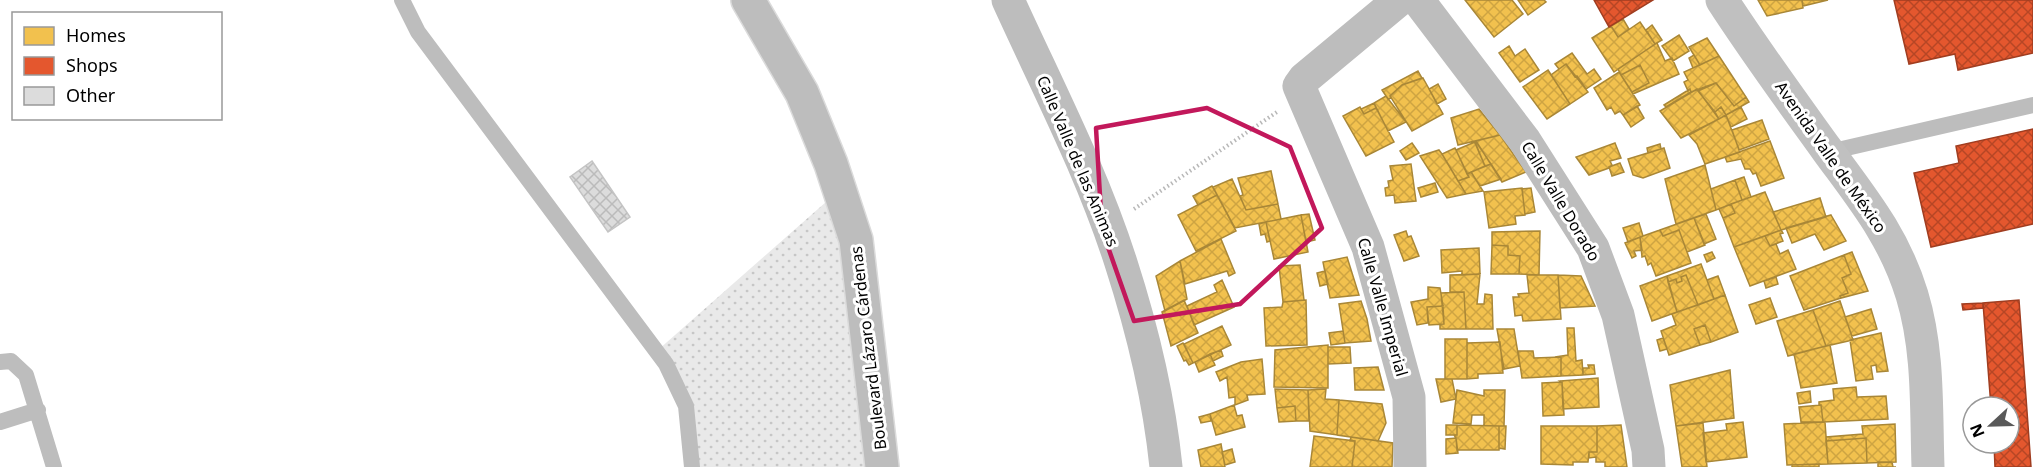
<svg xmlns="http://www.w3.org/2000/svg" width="2033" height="467" font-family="'Noto Sans',sans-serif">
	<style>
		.green { fill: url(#green-dots) }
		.homes { fill: url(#homes-cross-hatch); stroke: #a98737; stroke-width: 1.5 }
		.shops { fill: url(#shops-cross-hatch); stroke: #a03d20; stroke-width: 1.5 }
		.building { fill: url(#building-cross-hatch); stroke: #c4c4c4; stroke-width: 1.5 }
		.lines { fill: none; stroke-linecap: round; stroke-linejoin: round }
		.highway-casing { stroke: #dbdbdb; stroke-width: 36 }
		.path { stroke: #b8b8b8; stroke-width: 4; stroke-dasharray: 1.5 3; stroke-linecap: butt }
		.lane { stroke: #bdbdbd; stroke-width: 16 }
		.street { stroke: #bdbdbd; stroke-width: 33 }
		.secondary { stroke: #c0c0c0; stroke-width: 33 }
		.highway { stroke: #bdbdbd; stroke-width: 33 }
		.marked { fill: none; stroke: #c2185b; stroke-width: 4.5; stroke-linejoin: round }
		.labels { text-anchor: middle; stroke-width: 6; stroke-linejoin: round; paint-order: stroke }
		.street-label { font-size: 16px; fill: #000; stroke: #fff }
	</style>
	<defs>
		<pattern id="green-dots" width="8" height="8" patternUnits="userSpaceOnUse" patternTransform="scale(1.5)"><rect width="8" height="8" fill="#e9e9e9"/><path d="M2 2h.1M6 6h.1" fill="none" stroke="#c6c6c6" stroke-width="1.8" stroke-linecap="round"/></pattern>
		<pattern id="homes-cross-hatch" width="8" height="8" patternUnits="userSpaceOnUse" patternTransform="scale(1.5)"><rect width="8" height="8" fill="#f2c14e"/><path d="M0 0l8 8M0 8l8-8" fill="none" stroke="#cea442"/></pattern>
		<pattern id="shops-cross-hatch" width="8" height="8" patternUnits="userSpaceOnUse" patternTransform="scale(1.5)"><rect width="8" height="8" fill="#e4572e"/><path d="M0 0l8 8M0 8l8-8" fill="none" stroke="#b64625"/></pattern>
		<pattern id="building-cross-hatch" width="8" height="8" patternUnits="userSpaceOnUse" patternTransform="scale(1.5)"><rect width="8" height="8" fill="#dcdcdc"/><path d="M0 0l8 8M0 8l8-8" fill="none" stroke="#bbb"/></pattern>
	</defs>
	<rect width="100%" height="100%" fill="#fff"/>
	<path class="green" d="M 835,194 L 879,467 L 689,467 L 687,432 L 658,350 Z"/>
	<path class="homes" d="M 1465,0 L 1512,0 L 1523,14 L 1494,37 Z
		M 1518,0 L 1544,0 L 1546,2 L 1528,15 Z
		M 1758,0 L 1802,0 L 1803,8 L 1767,16 Z
		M 1802,0 L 1828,0 L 1803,6 Z
		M 1623,19 L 1629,29 L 1618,37 L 1611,26 Z
		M 1640,22 L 1655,44 L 1614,72 L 1592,38 L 1611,26 L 1618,37 Z
		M 1652,25 L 1662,40 L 1655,44 L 1646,30 Z
		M 1679,35 L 1689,51 L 1673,61 L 1662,46 Z
		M 1707,38 L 1719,56 L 1700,65 L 1689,47 Z
		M 1657,43 L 1665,61 L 1672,58 L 1679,74 L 1633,94 L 1632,92 L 1649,83 L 1640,65 L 1621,75 L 1618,69 Z
		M 1509,46 L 1515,56 L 1525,49 L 1539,70 L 1520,82 L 1499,53 Z
		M 1572,53 L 1587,74 L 1594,69 L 1601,79 L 1586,89 L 1577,76 L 1575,77 L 1566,64 L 1559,69 L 1555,64 Z
		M 1694,55 L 1700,65 L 1693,68 L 1689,58 Z
		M 1719,56 L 1746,97 L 1734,106 L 1716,83 L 1691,92 L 1690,89 L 1688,91 L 1684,82 L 1688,80 L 1684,72 Z
		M 1566,64 L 1588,92 L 1570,104 L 1551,75 Z
		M 1640,65 L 1649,83 L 1632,92 L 1621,75 Z
		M 1548,70 L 1570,104 L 1547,119 L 1523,87 Z
		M 1418,71 L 1422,78 L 1402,85 L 1390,96 L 1391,98 L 1388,99 L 1382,90 Z
		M 1619,72 L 1640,105 L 1623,115 L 1620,111 L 1615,114 L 1611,107 L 1607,110 L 1594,88 Z
		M 1423,78 L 1443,114 L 1412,131 L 1390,96 L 1402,85 Z
		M 1716,83 L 1734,106 L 1746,97 L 1749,102 L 1726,115 L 1721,107 L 1715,112 L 1698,91 Z
		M 1438,84 L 1446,99 L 1437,104 L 1429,89 Z
		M 1690,89 L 1691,92 L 1666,107 L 1664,105 Z
		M 1697,89 L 1719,119 L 1681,138 L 1660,111 Z
		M 1386,96 L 1406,122 L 1388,131 L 1374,103 Z
		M 1374,103 L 1376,108 L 1364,114 L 1361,109 Z
		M 1637,106 L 1644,118 L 1631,127 L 1623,115 Z
		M 1360,107 L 1364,114 L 1376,108 L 1394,142 L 1366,156 L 1343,116 Z
		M 1721,107 L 1726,115 L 1719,119 L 1715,112 Z
		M 1741,107 L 1747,119 L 1731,127 L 1726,115 Z
		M 1479,109 L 1500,135 L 1458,145 L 1451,118 Z
		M 1726,115 L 1740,152 L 1705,164 L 1697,144 L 1689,135 Z
		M 1762,120 L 1769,139 L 1739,150 L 1732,130 Z
		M 1500,135 L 1526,172 L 1502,182 L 1476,141 Z
		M 1770,141 L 1784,178 L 1761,186 L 1756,173 L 1753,174 L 1750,169 L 1745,169 L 1741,159 L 1727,162 L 1725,157 Z
		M 1475,142 L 1485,166 L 1467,174 L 1456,150 Z
		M 1412,143 L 1419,153 L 1406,160 L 1400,151 Z
		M 1475,143 L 1477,143 L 1491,164 L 1485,166 Z
		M 1615,143 L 1621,158 L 1610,161 L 1612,165 L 1609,168 L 1589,175 L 1576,157 Z
		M 1660,144 L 1661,149 L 1648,153 L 1647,148 Z
		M 1455,148 L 1469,177 L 1458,181 L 1442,154 Z
		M 1664,148 L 1670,168 L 1643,178 L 1633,175 L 1628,159 Z
		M 1439,150 L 1442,154 L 1466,194 L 1447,198 L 1420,156 Z
		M 1620,163 L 1624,172 L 1612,176 L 1609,167 Z
		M 1411,164 L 1416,201 L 1395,203 L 1394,195 L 1386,196 L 1385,188 L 1389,187 L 1388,181 L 1393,180 L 1390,166 Z
		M 1491,164 L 1501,179 L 1480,186 L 1471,172 Z
		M 1705,165 L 1716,210 L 1676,224 L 1665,179 Z
		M 1271,171 L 1278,204 L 1246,210 L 1240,196 L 1243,195 L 1238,178 Z
		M 1471,172 L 1483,191 L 1466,194 L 1458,181 L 1469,177 L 1467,174 Z
		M 1744,177 L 1751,197 L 1742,200 L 1735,180 Z
		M 1232,179 L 1246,210 L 1278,204 L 1281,219 L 1235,228 L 1213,187 Z
		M 1735,180 L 1742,200 L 1716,210 L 1711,189 Z
		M 1435,183 L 1438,192 L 1421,197 L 1418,188 Z
		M 1212,186 L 1217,195 L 1198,205 L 1193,196 Z
		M 1522,188 L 1525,215 L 1515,216 L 1516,224 L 1489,228 L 1484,192 Z
		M 1531,188 L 1535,212 L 1525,214 L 1522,189 Z
		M 1765,192 L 1781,230 L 1734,247 L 1723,218 L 1735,213 L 1731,204 Z
		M 1217,195 L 1236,231 L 1196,251 L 1178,215 Z
		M 1820,198 L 1826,217 L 1781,230 L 1773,212 Z
		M 1731,204 L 1735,213 L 1723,218 L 1719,209 Z
		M 1309,214 L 1315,240 L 1306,242 L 1301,215 Z
		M 1706,214 L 1716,239 L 1704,244 L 1694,218 Z
		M 1301,215 L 1308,252 L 1274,259 L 1266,222 Z
		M 1831,215 L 1846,241 L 1824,250 L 1815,234 L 1792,243 L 1786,228 Z
		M 1694,218 L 1705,245 L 1687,252 L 1679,230 L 1663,236 L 1660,230 Z
		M 1266,222 L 1270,241 L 1267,242 L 1265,234 L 1261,235 L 1259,224 Z
		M 1639,223 L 1643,236 L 1628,242 L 1623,228 Z
		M 1660,230 L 1663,236 L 1679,230 L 1691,263 L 1656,276 L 1651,263 L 1648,265 L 1645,256 L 1642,257 L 1640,237 Z
		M 1781,230 L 1783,233 L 1780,234 L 1783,241 L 1770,246 L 1765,236 Z
		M 1406,231 L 1408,237 L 1411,236 L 1419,256 L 1404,261 L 1394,235 Z
		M 1540,231 L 1539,275 L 1519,274 L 1520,256 L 1508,255 L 1508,246 L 1492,245 L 1492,232 Z
		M 1765,236 L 1770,246 L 1776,244 L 1780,254 L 1788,250 L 1796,269 L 1750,286 L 1734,247 Z
		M 1640,237 L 1642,250 L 1634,251 L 1636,256 L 1632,258 L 1625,243 Z
		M 1221,239 L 1235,273 L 1229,276 L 1227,271 L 1185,284 L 1180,261 Z
		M 1492,245 L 1508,246 L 1508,255 L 1520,256 L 1519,274 L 1491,274 Z
		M 1479,248 L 1480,274 L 1462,275 L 1462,271 L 1442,273 L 1441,250 Z
		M 1712,252 L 1715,258 L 1707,262 L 1704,255 Z
		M 1852,252 L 1868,291 L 1841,298 L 1840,296 L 1848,293 L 1842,278 L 1851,274 L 1844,255 Z
		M 1844,255 L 1851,274 L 1842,278 L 1848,293 L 1840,296 L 1841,298 L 1804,310 L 1790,276 Z
		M 1347,257 L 1359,295 L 1330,298 L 1323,262 Z
		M 1180,261 L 1187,299 L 1165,311 L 1156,276 Z
		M 1701,264 L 1714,299 L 1698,305 L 1686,275 L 1681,277 L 1682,281 L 1677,283 L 1676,279 L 1668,282 L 1667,276 Z
		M 1300,265 L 1304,300 L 1283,302 L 1279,266 Z
		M 1325,271 L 1328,284 L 1320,286 L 1317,273 Z
		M 1480,274 L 1477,304 L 1484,304 L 1485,294 L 1492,295 L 1493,329 L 1466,329 L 1464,292 L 1450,292 L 1450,275 Z
		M 1527,275 L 1558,275 L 1561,319 L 1523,321 L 1522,315 L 1515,316 L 1513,297 L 1519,297 L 1518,294 L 1529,293 Z
		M 1558,275 L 1581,276 L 1595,306 L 1560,308 Z
		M 1686,275 L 1698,305 L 1677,312 L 1668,282 L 1676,279 L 1677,283 L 1682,281 L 1681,277 Z
		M 1667,276 L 1677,312 L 1652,321 L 1640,286 Z
		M 1718,276 L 1725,295 L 1714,299 L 1707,280 Z
		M 1776,277 L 1778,284 L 1766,288 L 1764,281 Z
		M 1222,280 L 1234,307 L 1194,325 L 1187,306 L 1217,292 L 1214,285 Z
		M 1428,287 L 1440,288 L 1443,306 L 1427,307 L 1428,323 L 1417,325 L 1411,302 L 1428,299 Z
		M 1464,292 L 1466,329 L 1440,329 L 1440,325 L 1444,324 L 1441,293 Z
		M 1725,295 L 1738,332 L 1711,342 L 1705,325 L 1694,329 L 1700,345 L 1669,355 L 1661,331 L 1676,325 L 1672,314 Z
		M 1770,298 L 1777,317 L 1756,324 L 1749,305 Z
		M 1184,300 L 1198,333 L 1171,346 L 1162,312 Z
		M 1306,300 L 1307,345 L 1266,346 L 1264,308 L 1282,307 L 1283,302 Z
		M 1361,301 L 1367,319 L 1371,341 L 1345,343 L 1339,304 Z
		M 1840,301 L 1853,340 L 1826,346 L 1813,310 Z
		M 1443,306 L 1444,324 L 1429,325 L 1427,307 Z
		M 1871,309 L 1877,329 L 1852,336 L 1845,317 Z
		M 1813,310 L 1826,346 L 1788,356 L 1777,321 Z
		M 1705,325 L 1711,342 L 1700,345 L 1694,329 Z
		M 1222,326 L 1231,345 L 1193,363 L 1184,344 Z
		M 1567,328 L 1574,328 L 1576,361 L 1582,360 L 1583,375 L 1561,376 L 1561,357 L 1555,357 L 1568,355 Z
		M 1497,329 L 1514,329 L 1520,366 L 1504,369 Z
		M 1343,331 L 1345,343 L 1331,345 L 1329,333 Z
		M 1881,333 L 1888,371 L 1877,372 L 1876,365 L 1871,366 L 1873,379 L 1856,381 L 1850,340 Z
		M 1663,338 L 1667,349 L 1660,351 L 1657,340 Z
		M 1445,339 L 1467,339 L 1467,379 L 1445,379 Z
		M 1500,342 L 1503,373 L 1478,374 L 1478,378 L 1467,379 L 1467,343 Z
		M 1183,343 L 1193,363 L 1189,365 L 1186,360 L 1184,361 L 1177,346 Z
		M 1328,345 L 1328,388 L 1274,387 L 1275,350 Z
		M 1830,345 L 1837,383 L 1801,388 L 1794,354 Z
		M 1328,347 L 1350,347 L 1351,363 L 1328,364 Z
		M 1221,350 L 1223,356 L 1213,361 L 1210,354 Z
		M 1518,351 L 1533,351 L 1534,358 L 1561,357 L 1561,376 L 1522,378 Z
		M 1210,354 L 1215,365 L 1199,372 L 1195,362 Z
		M 1262,359 L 1265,394 L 1247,395 L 1248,400 L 1235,405 L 1235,397 L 1229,398 L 1227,377 L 1220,381 L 1216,372 L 1241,362 Z
		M 1588,365 L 1594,365 L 1595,374 L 1583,375 L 1583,368 L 1589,368 Z
		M 1378,367 L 1384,390 L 1355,390 L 1354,368 Z
		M 1730,370 L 1734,418 L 1676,426 L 1670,385 Z
		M 1598,378 L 1599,407 L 1563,409 L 1562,382 L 1560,381 Z
		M 1436,379 L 1452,379 L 1456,399 L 1441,402 Z
		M 1562,382 L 1564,415 L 1543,416 L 1542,383 Z
		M 1856,387 L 1857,397 L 1886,396 L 1888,419 L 1823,422 L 1821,405 L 1819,405 L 1819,402 L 1834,400 L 1833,389 Z
		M 1275,389 L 1308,390 L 1309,421 L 1296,421 L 1295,406 L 1277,408 Z
		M 1326,389 L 1325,399 L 1339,400 L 1337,435 L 1310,431 L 1308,390 Z
		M 1457,390 L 1484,396 L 1484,390 L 1505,390 L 1504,426 L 1484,426 L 1484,415 L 1472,415 L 1471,424 L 1453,423 Z
		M 1810,391 L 1811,402 L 1799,404 L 1797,393 Z
		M 1339,400 L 1382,404 L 1386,423 L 1378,441 L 1337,435 Z
		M 1234,405 L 1237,416 L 1242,415 L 1245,427 L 1216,435 L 1210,414 Z
		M 1821,405 L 1823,422 L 1801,422 L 1799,407 Z
		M 1295,406 L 1296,421 L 1279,422 L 1277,408 Z
		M 1210,414 L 1211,421 L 1201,423 L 1199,417 Z
		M 1743,422 L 1747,457 L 1706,462 L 1703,433 L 1727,430 L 1726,424 Z
		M 1825,422 L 1828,464 L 1787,465 L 1784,424 Z
		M 1703,423 L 1707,467 L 1682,467 L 1676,426 Z
		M 1895,424 L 1896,462 L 1867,463 L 1866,438 L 1826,441 L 1826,437 L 1863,434 L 1862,426 Z
		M 1446,425 L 1457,425 L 1457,435 L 1446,435 Z
		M 1457,425 L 1499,426 L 1499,450 L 1457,450 L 1456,438 L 1454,435 L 1457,435 Z
		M 1621,425 L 1627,467 L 1605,467 L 1605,462 L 1596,462 L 1596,457 L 1589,458 L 1589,452 L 1597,452 L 1597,426 Z
		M 1499,426 L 1506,426 L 1505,449 L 1499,448 Z
		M 1541,426 L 1597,426 L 1597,452 L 1589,452 L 1588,462 L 1573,462 L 1573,465 L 1541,464 Z
		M 1314,436 L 1355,441 L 1352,467 L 1310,467 Z
		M 1351,437 L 1393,443 L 1392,467 L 1352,467 L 1355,441 L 1350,441 Z
		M 1456,438 L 1458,453 L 1446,454 L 1446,439 Z
		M 1866,438 L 1867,463 L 1828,464 L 1826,441 Z
		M 1221,444 L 1225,467 L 1201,467 L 1198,450 Z
		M 1232,449 L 1235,462 L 1225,465 L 1222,452 Z
		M 1878,462 L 1892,462 L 1893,467 L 1896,467 L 1878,467 Z
		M 1819,464 L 1819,467 L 1792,467 L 1792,465 Z"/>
	<path class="shops" d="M 1594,0 L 1653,0 L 1609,27 Z
		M 1894,0 L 2033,0 L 2033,53 L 1958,70 L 1955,54 L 1909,64 Z
		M 2033,129 L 2033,224 L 1931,247 L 1914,173 L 1959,163 L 1956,146 Z
		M 2019,300 L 2031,467 L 1995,467 L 1994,443 L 2009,443 L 2009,407 L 1991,407 L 1983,303 Z
		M 1983,303 L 1983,308 L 1963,310 L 1962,304 Z"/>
	<path class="building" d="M 592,161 L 630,217 L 608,232 L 570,177 Z"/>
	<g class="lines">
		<g class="highway-casing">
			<path id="highway" d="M 748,0 L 802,93 L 831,164 L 856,240 L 882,467"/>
		</g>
		<path class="path" d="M 1134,209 L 1277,112"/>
		<path class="lane" d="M 402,0 L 418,32 L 666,364 L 686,406 L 692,467
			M 1829,152 L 2033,105
			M 0,362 L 11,361 L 26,375 L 54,467
			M 0,422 L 38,410"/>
		<path class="street" d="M 1008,0 C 1047,86 1092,172 1121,263 C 1142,328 1159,399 1166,467
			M 1399,0 L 1304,79 L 1299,86 L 1368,247 L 1409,397 L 1410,467
			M 1418,0 L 1525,141 L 1593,248 L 1618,315 L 1648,450 L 1649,467"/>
		<path class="secondary" d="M 1722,0 C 1755,51 1791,100 1827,150 C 1862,198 1894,236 1912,295 C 1929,351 1926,409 1928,467"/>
		<use href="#highway" class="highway"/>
	</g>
	<path class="marked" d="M 1207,108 L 1290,147 L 1322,228 L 1240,304 L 1134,321 L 1102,230 L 1096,128 Z"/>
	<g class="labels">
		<g class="street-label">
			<text transform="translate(1831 157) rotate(55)" y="6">Avenida Valle de México</text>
			<text transform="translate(1078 161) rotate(67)" y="6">Calle Valle de las Animas</text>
			<text transform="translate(1561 201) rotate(59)" y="6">Calle Valle Dorado</text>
			<text transform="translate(1383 307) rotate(74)" y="6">Calle Valle Imperial</text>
			<text transform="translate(868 348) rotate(-97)" y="6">Boulevard Lázaro Cárdenas</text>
		</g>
	</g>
	<rect x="12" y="12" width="210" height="108" fill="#ffffff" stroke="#999999" stroke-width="1.5"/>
	<rect x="24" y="27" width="30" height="18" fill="#f2c14e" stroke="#999999" stroke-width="1.5"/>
	<text x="66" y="42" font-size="18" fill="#000000">Homes</text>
	<rect x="24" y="57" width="30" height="18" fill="#e4572e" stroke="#999999" stroke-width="1.5"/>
	<text x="66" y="72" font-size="18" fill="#000000">Shops</text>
	<rect x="24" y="87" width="30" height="18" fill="#dcdcdc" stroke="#999999" stroke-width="1.5"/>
	<text x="66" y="102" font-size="18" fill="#000000">Other</text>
	<g transform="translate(1991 425) rotate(248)"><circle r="28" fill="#ffffff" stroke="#999999" stroke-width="1.5"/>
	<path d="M0-4.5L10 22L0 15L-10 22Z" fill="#595959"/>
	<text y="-9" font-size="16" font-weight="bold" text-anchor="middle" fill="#000000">N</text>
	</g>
</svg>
